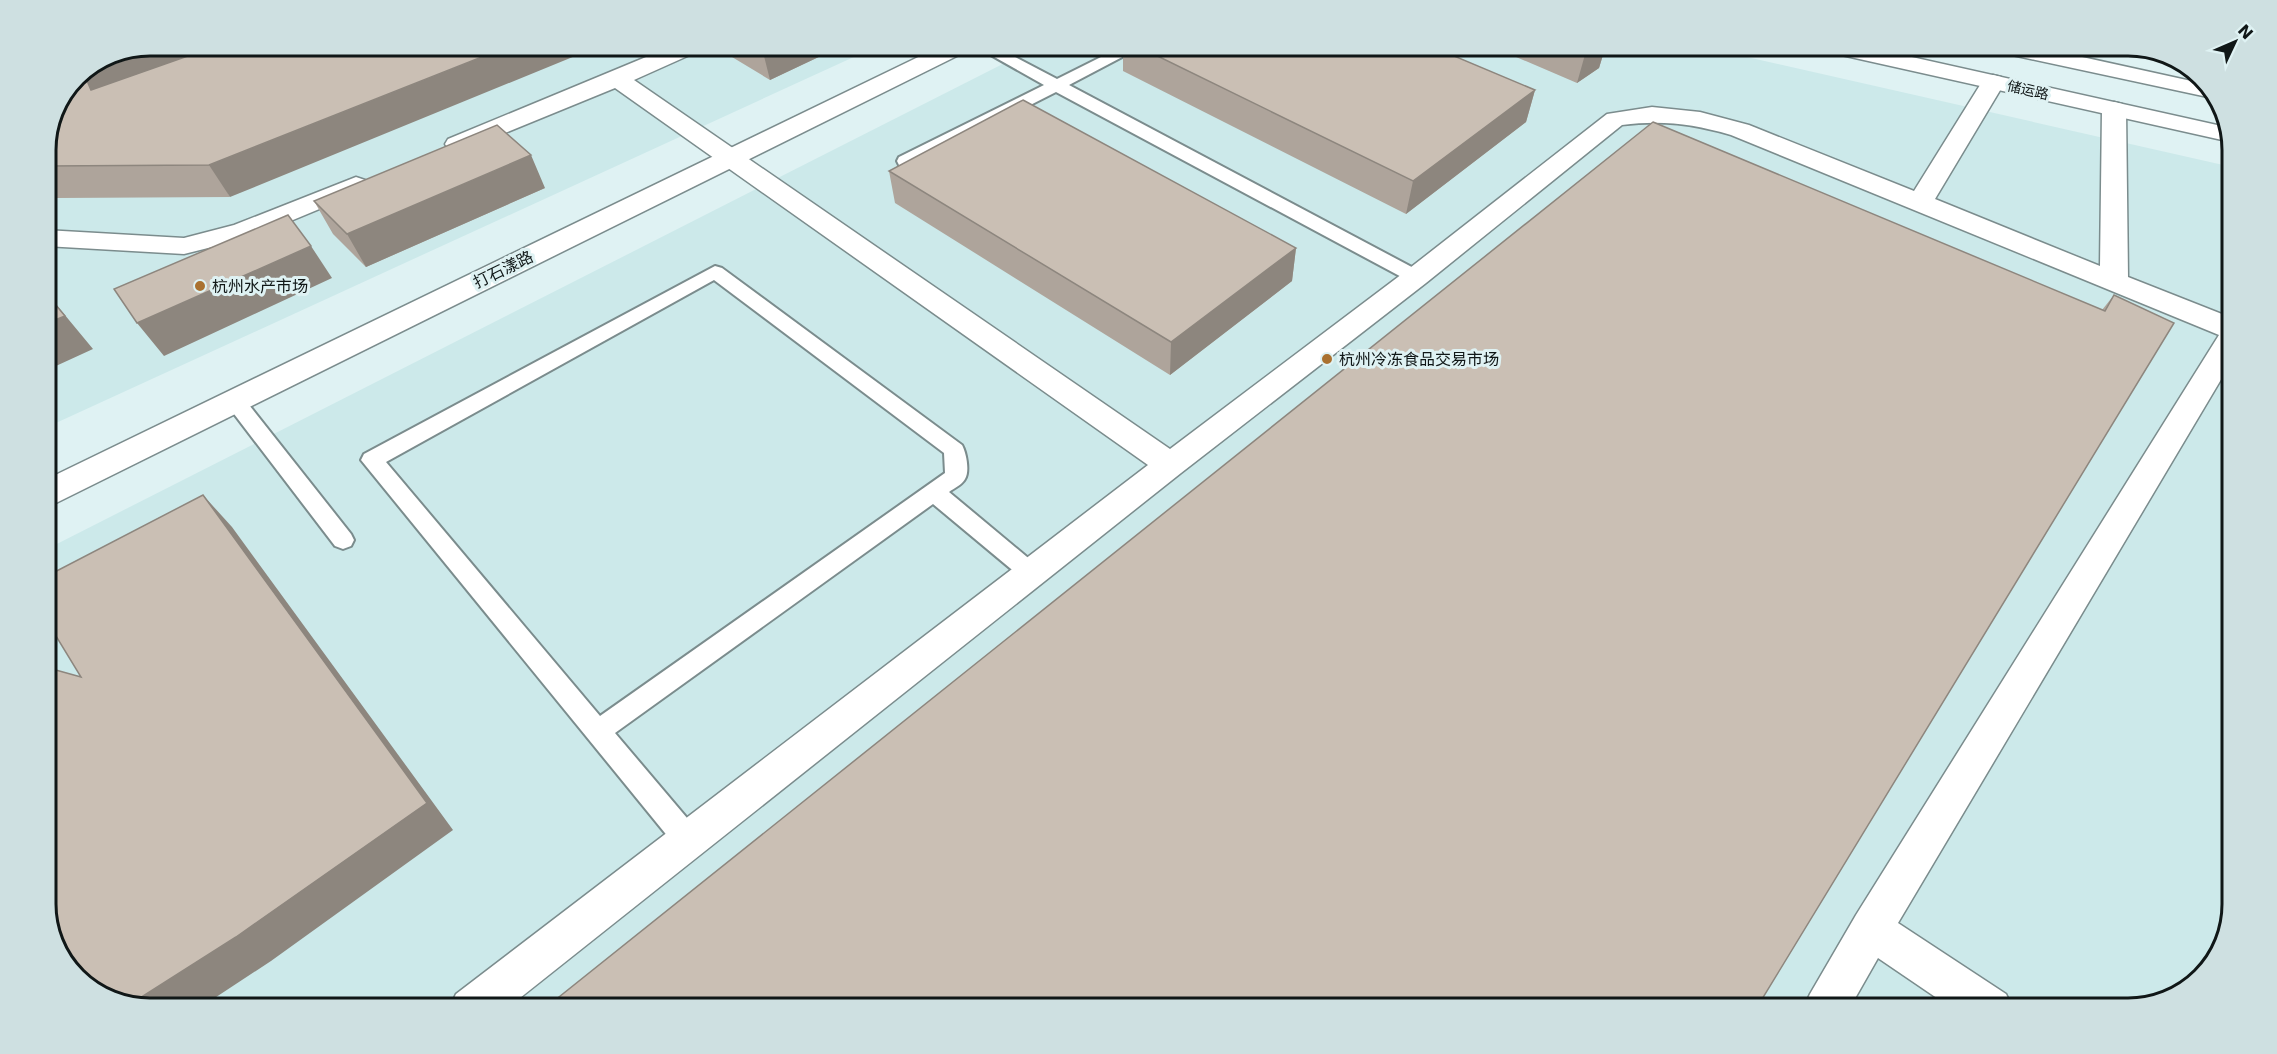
<svg xmlns="http://www.w3.org/2000/svg" width="2277" height="1054" font-family="'DejaVu Sans','Noto Sans SC',sans-serif">
	<style>
		.built { fill: #cce9ea }
		.lines { fill: none; stroke-linecap: round; stroke-linejoin: round }
		.lane-casing { stroke: #7b8c8d; stroke-width: 4 }
		.street-casing { stroke: #7b8c8d; stroke-width: 3 }
		.secondary-casing { stroke: #7b8c8d; stroke-width: 3 }
		.lane { fill: #fff; fill-rule: evenodd }
		.street { fill: #fff; fill-rule: evenodd }
		.secondary { fill: #fff; fill-rule: evenodd }
		.wall { fill: #aea49b }
		.shaded-wall { fill: #8d867e }
		.building { fill: #cabfb4; stroke: #8d867e; stroke-width: 1.5 }
		.poi-dot { fill: #aa7130; stroke: #dff2f3; stroke-width: 2 }
		.labels { text-anchor: middle; stroke-width: 6; stroke-linejoin: round; paint-order: stroke }
		.far-street-label { font-size: 14px; fill: #101717; stroke: #dff2f3 }
		.street-label { font-size: 16px; fill: #101717; stroke: #dff2f3 }
		.poi-label { font-size: 16px; fill: #101717; stroke: #dff2f3; text-anchor: start }
		.rim { fill: none; stroke: #101717; stroke-width: 3 }
	</style>
	<rect width="100%" height="100%" fill="#dff2f3"/>
	<path class="built" d="M 150,45 L 880,45 L 45,428 L 45,143 Z
		M 1040,45 L 1694,45 L 2232,167 L 2232,904 L 2224,945 L 2186,991 L 2128,1009 L 150,1009 L 109,1001 L 45,911 L 45,550 Z"/>
	<g class="lines">
		<g class="lane-casing">
			<path id="lane" d="M 973,45 L 992,45 L 1057,79 L 1125,45 L 1145,45 L 1069,85 L 1423,273 L 1425,277 L 1423,281 L 1409,281 L 1056,92 L 911,165 L 899,165 L 897,161 L 899,157 L 1044,85 Z
				M 715,266 L 722,268 L 962,445 C 966,452 970,471 965,479 C 962,485 954,488 949,492 L 1039,567 L 1043,573 L 1039,579 L 1031,582 L 1023,579 L 933,504 L 615,733 L 698,831 L 702,840 L 698,849 L 688,853 L 678,849 L 361,460 L 364,454 ZM 714,280 L 944,453 L 945,473 L 600,716 L 386,462 Z
				M 235,394 L 242,396 L 351,534 L 354,540 L 351,546 L 343,549 L 335,546 L 228,406 L 225,401 L 228,396 Z"/>
		</g>
		<g class="street-casing">
			<path id="street" d="M 675,45 L 704,45 L 701,50 L 634,80 L 1170,449 L 1406,271 L 1607,114 L 1652,107 L 1700,112 L 1749,125 L 1914,191 L 1985,77 L 1993,75 L 2001,77 L 2005,82 L 1935,199 L 2100,266 L 2102,109 L 2106,104 L 2114,102 L 2122,104 L 2126,109 L 2128,277 L 2232,318 L 2232,361 L 1898,923 L 2006,994 L 2013,1009 L 1953,1009 L 1878,958 L 1849,1009 L 1803,1009 L 1810,994 L 1856,915 L 2219,335 L 1731,135 C 1692,124 1663,120 1622,125 L 1426,283 L 1181,473 L 506,1009 L 449,1009 L 456,994 L 1148,465 L 615,88 L 466,149 L 457,151 L 448,149 L 445,144 L 448,139 Z
				M 356,177 L 365,180 L 369,185 L 365,190 L 252,237 L 184,254 L 45,246 L 45,230 L 184,238 L 234,225 Z"/>
		</g>
		<g class="secondary-casing">
			<path id="secondary" d="M 943,45 L 972,45 L 969,50 L 56,503 L 45,506 L 45,480 Z
				M 1817,45 L 1858,45 L 2226,127 L 2231,142 L 1828,52 L 1820,50 Z
				M 1987,45 L 2028,45 L 2205,84 L 2214,91 L 2217,99 L 1998,52 L 1990,50 Z"/>
		</g>
		<use href="#lane" class="lane"/>
		<use href="#street" class="street"/>
		<use href="#secondary" class="secondary"/>
	</g>
	<path class="wall" d="M 150,45 L 230,197 L 57,198 L 45,183 L 45,143 Z
		M 729,45 L 844,45 L 770,80 L 732,57 Z
		M 1123,45 L 1428,45 L 1535,90 L 1526,122 L 1406,214 L 1123,71 Z
		M 1488,45 L 1606,45 L 1599,68 L 1577,83 Z
		M 889,171 L 1296,248 L 1292,281 L 1170,375 L 895,203 Z
		M 545,188 L 366,267 L 333,234 L 314,201 Z
		M 2114,295 L 1756,1009 L 2102,310 Z"/>
	<path class="shaded-wall" d="M 170,45 L 275,45 L 91,90 L 85,76 Z
		M 512,45 L 602,45 L 230,197 L 209,165 Z
		M 769,45 L 844,45 L 770,80 L 762,48 Z
		M 1596,45 L 1606,45 L 1599,68 L 1577,83 L 1586,51 Z
		M 1535,90 L 1526,122 L 1406,214 L 1413,181 Z
		M 531,155 L 545,188 L 366,267 L 347,234 Z
		M 311,246 L 332,278 L 164,356 L 137,323 Z
		M 1296,248 L 1292,281 L 1170,375 L 1171,342 Z
		M 45,291 L 93,349 L 45,371 Z
		M 203,495 L 232,527 L 453,830 L 271,961 L 198,1009 L 150,1009 L 129,1005 Z"/>
	<path class="building" d="M 150,45 L 170,45 L 85,76 L 91,90 L 219,45 L 512,45 L 209,165 L 45,166 L 45,143 L 76,75 L 110,53 Z
		M 757,45 L 769,45 L 762,48 Z
		M 1135,45 L 1428,45 L 1535,90 L 1413,181 Z
		M 1571,45 L 1596,45 L 1586,51 Z
		M 1023,100 L 1296,248 L 1171,342 L 889,171 Z
		M 1653,122 L 2105,311 L 2114,295 L 2174,323 L 1756,1009 L 544,1009 Z
		M 497,125 L 531,155 L 347,234 L 314,201 Z
		M 288,215 L 311,246 L 137,323 L 114,289 Z
		M 45,292 L 65,316 L 45,324 Z
		M 203,495 L 427,803 L 236,937 L 129,1005 L 109,1001 L 63,963 L 45,911 L 45,667 L 81,677 L 45,618 L 45,577 Z"/>
	<g class="poi-dot">
		<circle cx="200" cy="286" r="6"/>
		<circle cx="1327" cy="359" r="6"/>
	</g>
	<g class="labels">
		<g class="far-street-label">
			<text transform="translate(2028 90) rotate(13)" y="5">储运路</text>
		</g>
		<g class="street-label">
			<text transform="translate(503 269) rotate(-26)" y="6">打石漾路</text>
		</g>
		<g class="poi-label">
			<text x="212" y="292">杭州水产市场</text>
			<text x="1339" y="365">杭州冷冻食品交易市场</text>
		</g>
	</g>
	<path d="M0 0H2277V1054H0ZM150 56H2128A94 94 0 0 1 2222 150V904A94 94 0 0 1 2128 998H150A94 94 0 0 1 56 904V150A94 94 0 0 1 150 56Z" fill="#cee0e1" fill-rule="evenodd"/>
	<path class="rim" d="M150 56H2128A94 94 0 0 1 2222 150V904A94 94 0 0 1 2128 998H150A94 94 0 0 1 56 904V150A94 94 0 0 1 150 56Z"/>
	<g transform="translate(2235 42) rotate(46)" stroke="#dff2f3" stroke-width="4.5" paint-order="stroke">
	<path d="M0-4.5L10 22L0 15L-10 22Z" fill="#101717"/>
	<text y="-9" font-size="16" font-weight="bold" text-anchor="middle" fill="#101717">N</text>
	</g>
</svg>
